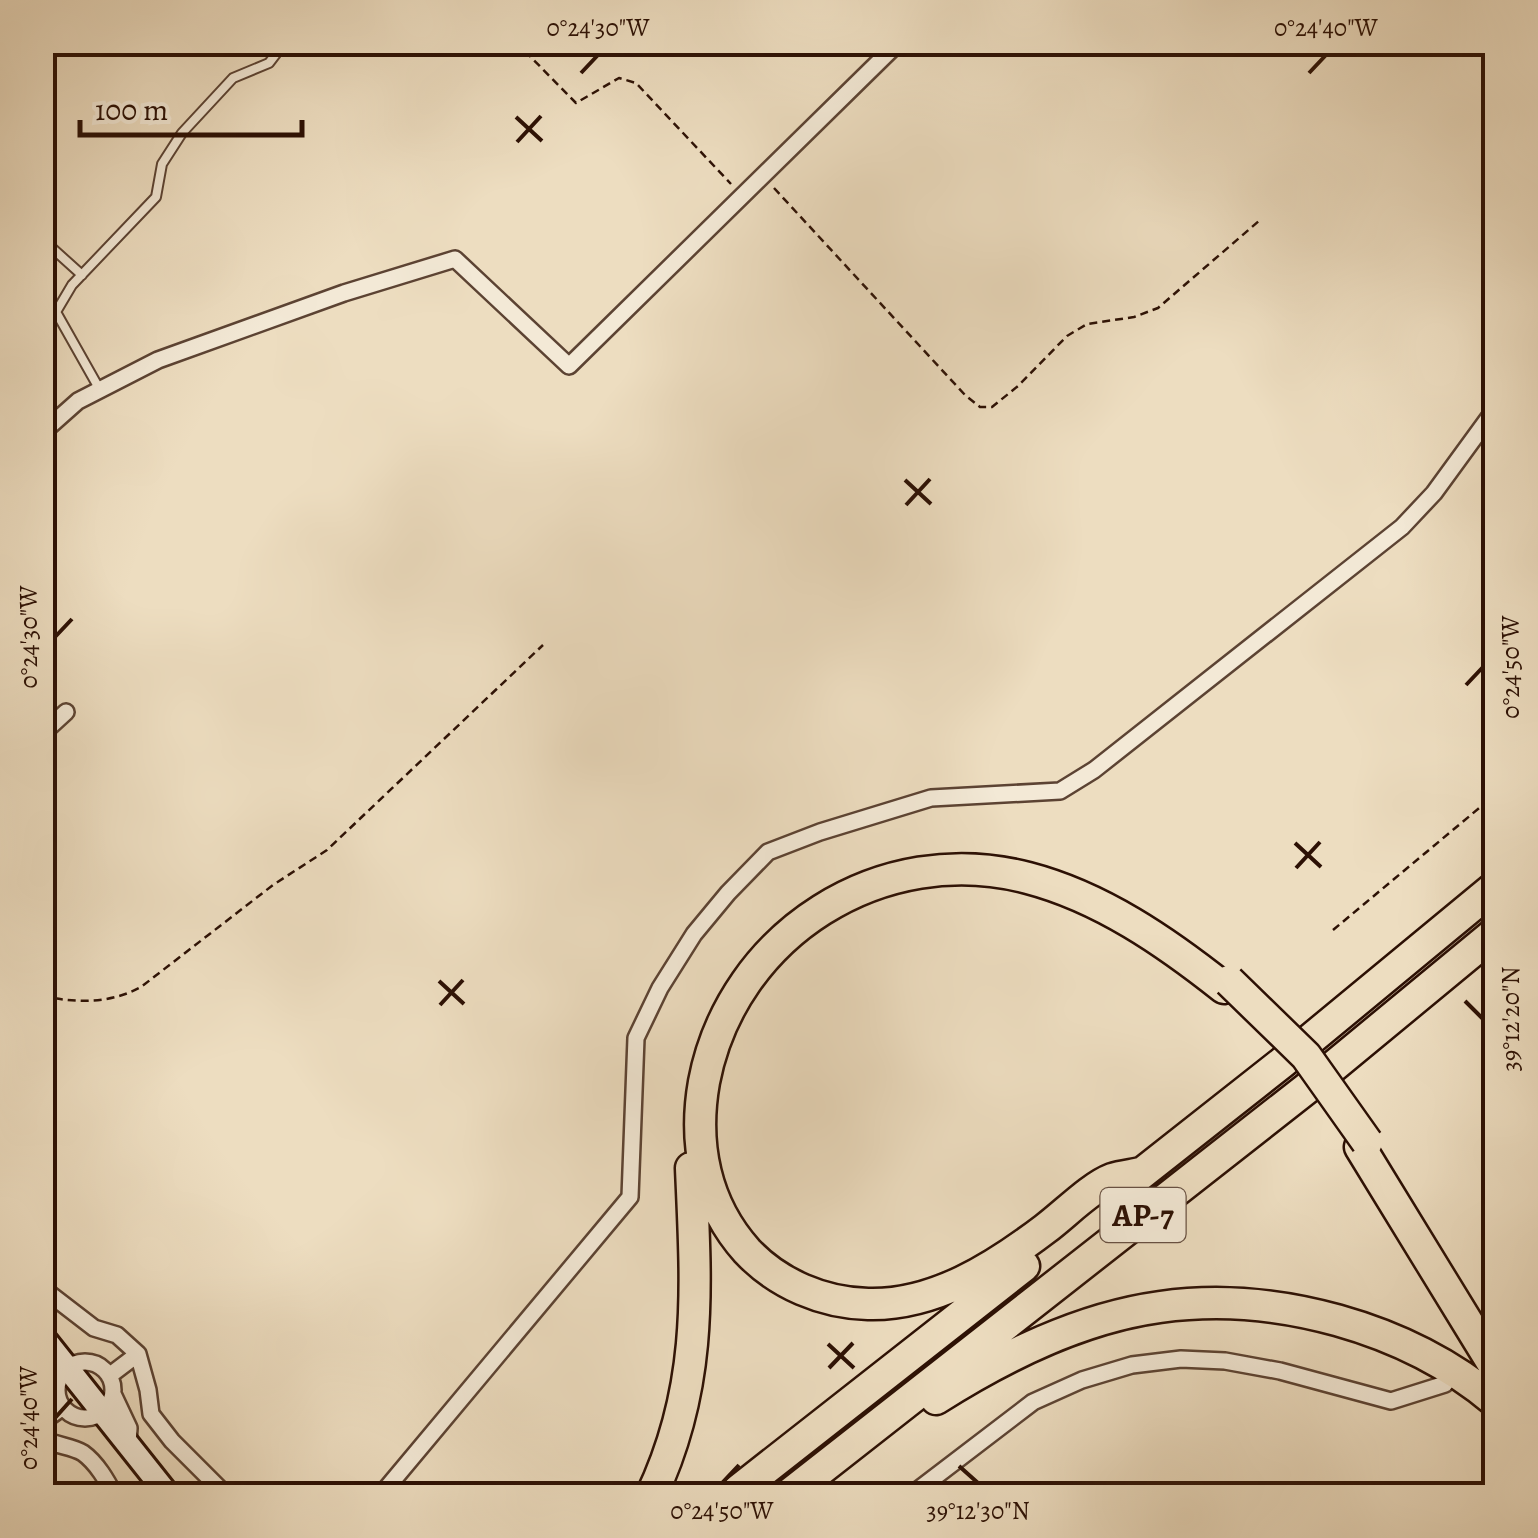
<svg xmlns="http://www.w3.org/2000/svg" width="1538" height="1538" font-family="Alegreya,serif">
	<style>
		.lines { fill: none; stroke-linecap: round; stroke-linejoin: round }
		.lane-casing { stroke: #5c4333; stroke-width: 12 }
		.street-casing { stroke: #5c4333; stroke-width: 20 }
		.secondary-casing { stroke: #2c1004; stroke-width: 28 }
		.highway-casing { stroke: #2c1004; stroke-width: 35 }
		.path { stroke: #2c1004; stroke-width: 2.5; stroke-dasharray: 8 5; stroke-linecap: butt }
		.lane { stroke: #f3e9d6; stroke-width: 8 }
		.street { stroke: #f3e9d6; stroke-width: 15 }
		.secondary { stroke: #f3e9d6; stroke-width: 22 }
		.highway { stroke: #edddc0; stroke-width: 30 }
		.highway-bridge-casing { stroke: #2c1004; stroke-width: 35; stroke-linecap: butt }
		.highway-bridge { stroke: #edddc0; stroke-width: 30 }
		.ticks { fill: none; stroke: #2c1004; stroke-width: 4 }
		.labels { text-anchor: middle; stroke-width: 8; stroke-linejoin: round; paint-order: stroke }
		.shield { fill: #f3e9d6; stroke: #685143; stroke-width: 2.5 }
		.shield-label { font-size: 32px; font-weight: bold; fill: #2c1004 }
		.neatline { fill: none; stroke: #2c1004; stroke-width: 4 }
		.ticks-label { font-size: 25px; text-anchor: middle; fill: #2c1004 }
	</style>
	<rect width="100%" height="100%" fill="#edddc0"/>
	<filter id="stains"><feTurbulence type="fractalNoise" baseFrequency=".002" numOctaves="4"/><feColorMatrix values="0 0 0 0 .2 0 0 0 0 .09 0 0 0 0 .02 0 0 0 .5 -.17"/></filter>
	<radialGradient id="worn" r=".72"><stop offset=".6" stop-color="#630" stop-opacity="0"/><stop offset="1" stop-color="#630" stop-opacity=".3"/></radialGradient>
	<g class="lines">
		<g class="lane-casing">
			<path id="lane" d="M 42,239 L 82,275
				M 100,390 L 56,312 L 72,285 L 156,197 L 162,164 L 182,133 L 233,78 L 269,63 L 285,42"/>
		</g>
		<g class="street-casing">
			<path id="street" d="M 42,433 L 78,401 L 158,360 L 344,293 L 455,259 L 569,366 L 899,42
				M 42,734 L 66,712
				M 42,1288 L 94,1328 L 117,1335 L 138,1354 L 148,1390 L 151,1414 L 172,1441 L 227,1496
				M 42,1357 L 58,1381
				M57 1390a28 28 0 1 1 56 0a28 28 0 1 1-56 0Z
				M 109,1376 L 138,1354
				M 113,1394 L 129,1428 L 128,1444
				M 42,1422 L 63,1407
				M 42,1438 C 55,1446 72,1446 83,1453 C 97,1463 107,1481 115,1496
				M 380,1496 L 630,1197 L 636,1038 L 660,988 L 694,934 L 728,893 L 768,852 L 820,832 L 931,798 L 1060,791 L 1094,770 L 1402,527 L 1434,493 L 1496,408
				M 910,1496 L 1033,1402 L 1082,1380 L 1132,1365 L 1181,1359 L 1225,1361 L 1280,1371 L 1391,1401 L 1445,1384"/>
		</g>
		<g class="secondary-casing">
			<path id="secondary" d="M 42,1336 L 169,1496"/>
		</g>
		<g class="highway-casing">
			<path id="highway" d="M 1360,1147 L 1496,1369
				M 1141,1173 C 1132,1175 1121,1176 1112,1179 C 1091,1187 1064,1215 1045,1229 C 995,1267 934,1306 868,1304 C 823,1303 778,1284 747,1251 C 705,1204 693,1144 704,1082 C 732,934 882,839 1028,878 C 1101,897 1166,942 1224,988
				M 1127,1185 L 1283,1062 L 1496,886
				M 936,1399 C 1004,1356 1080,1318 1160,1307 C 1275,1291 1407,1327 1496,1402
				M 651,1496 C 704,1385 696,1286 691,1168
				M 731,1496 L 1024,1266
				M 787,1496 L 1306,1089 L 1496,932"/>
		</g>
		<path class="path" d="M 516,42 L 576,103 L 619,78 L 636,83 L 731,184
			M 774,188 L 965,395 L 980,407 L 992,407 L 1018,386 L 1067,336 L 1087,324 L 1134,317 L 1158,308 L 1260,220
			M 1333,930 L 1496,794
			M 42,996 C 76,1003 110,1004 141,987 L 273,885 L 327,850 L 543,645"/>
		<use href="#lane" class="lane"/>
		<use href="#street" class="street"/>
		<use href="#secondary" class="secondary"/>
		<use href="#highway" class="highway"/>
		<g class="highway-bridge-casing">
			<path id="highway-bridge" d="M 1229,981 L 1306,1056 L 1367,1142"/>
		</g>
		<use href="#highway-bridge" class="highway-bridge"/>
	</g>
	<path class="ticks" d="M 581,73 L 598,55M 1309,73 L 1326,55M 516,117 L 542,141M 517,142 L 541,116M 905,480 L 931,504M 906,505 L 930,479M 55,637 L 72,619M 1466,685 L 1483,667M 1295,843 L 1321,867M 1296,868 L 1320,842M 439,981 L 464,1004M 1465,1001 L 1483,1019M 440,1005 L 463,980M 828,1344 L 854,1368M 829,1368 L 853,1343M 55,1418 L 72,1399M 959,1466 L 978,1483M 722,1483 L 739,1465"/>
	<g class="labels">
		<rect class="shield" x="1100.5" y="1188" width="85" height="54" rx="8"/>
		<g class="shield-label">
			<text x="1143" y="1226">AP-7</text>
		</g>
	</g>
	<rect width="1538" height="1538" fill="none" stroke="#edddc0" stroke-width="110"/>
	<path d="M80 120v15h222v-15" fill="none" stroke="#2c1004" stroke-width="5"/>
	<text x="95" y="120" font-size="30" fill="#2c1004" stroke="#f3e9d6" stroke-width="8" paint-order="stroke">100 m</text>
	<rect x="55" y="55" width="1428" height="1428" class="neatline"/>
	<g class="ticks-label">
		<text x="598" y="36">0°24'30"W</text>
		<text x="1326" y="36">0°24'40"W</text>
		<text transform="translate(28 637) rotate(-90)" y="9">0°24'30"W</text>
		<text transform="translate(1510 667) rotate(-90)" y="9">0°24'50"W</text>
		<text transform="translate(1510 1019) rotate(-90)" y="9">39°12'20"N</text>
		<text transform="translate(28 1418) rotate(-90)" y="9">0°24'40"W</text>
		<text x="722" y="1519">0°24'50"W</text>
		<text x="978" y="1519">39°12'30"N</text>
	</g>
	<rect width="100%" height="100%" filter="url(#stains)"/>
	<rect width="100%" height="100%" fill="url(#worn)"/>
</svg>
